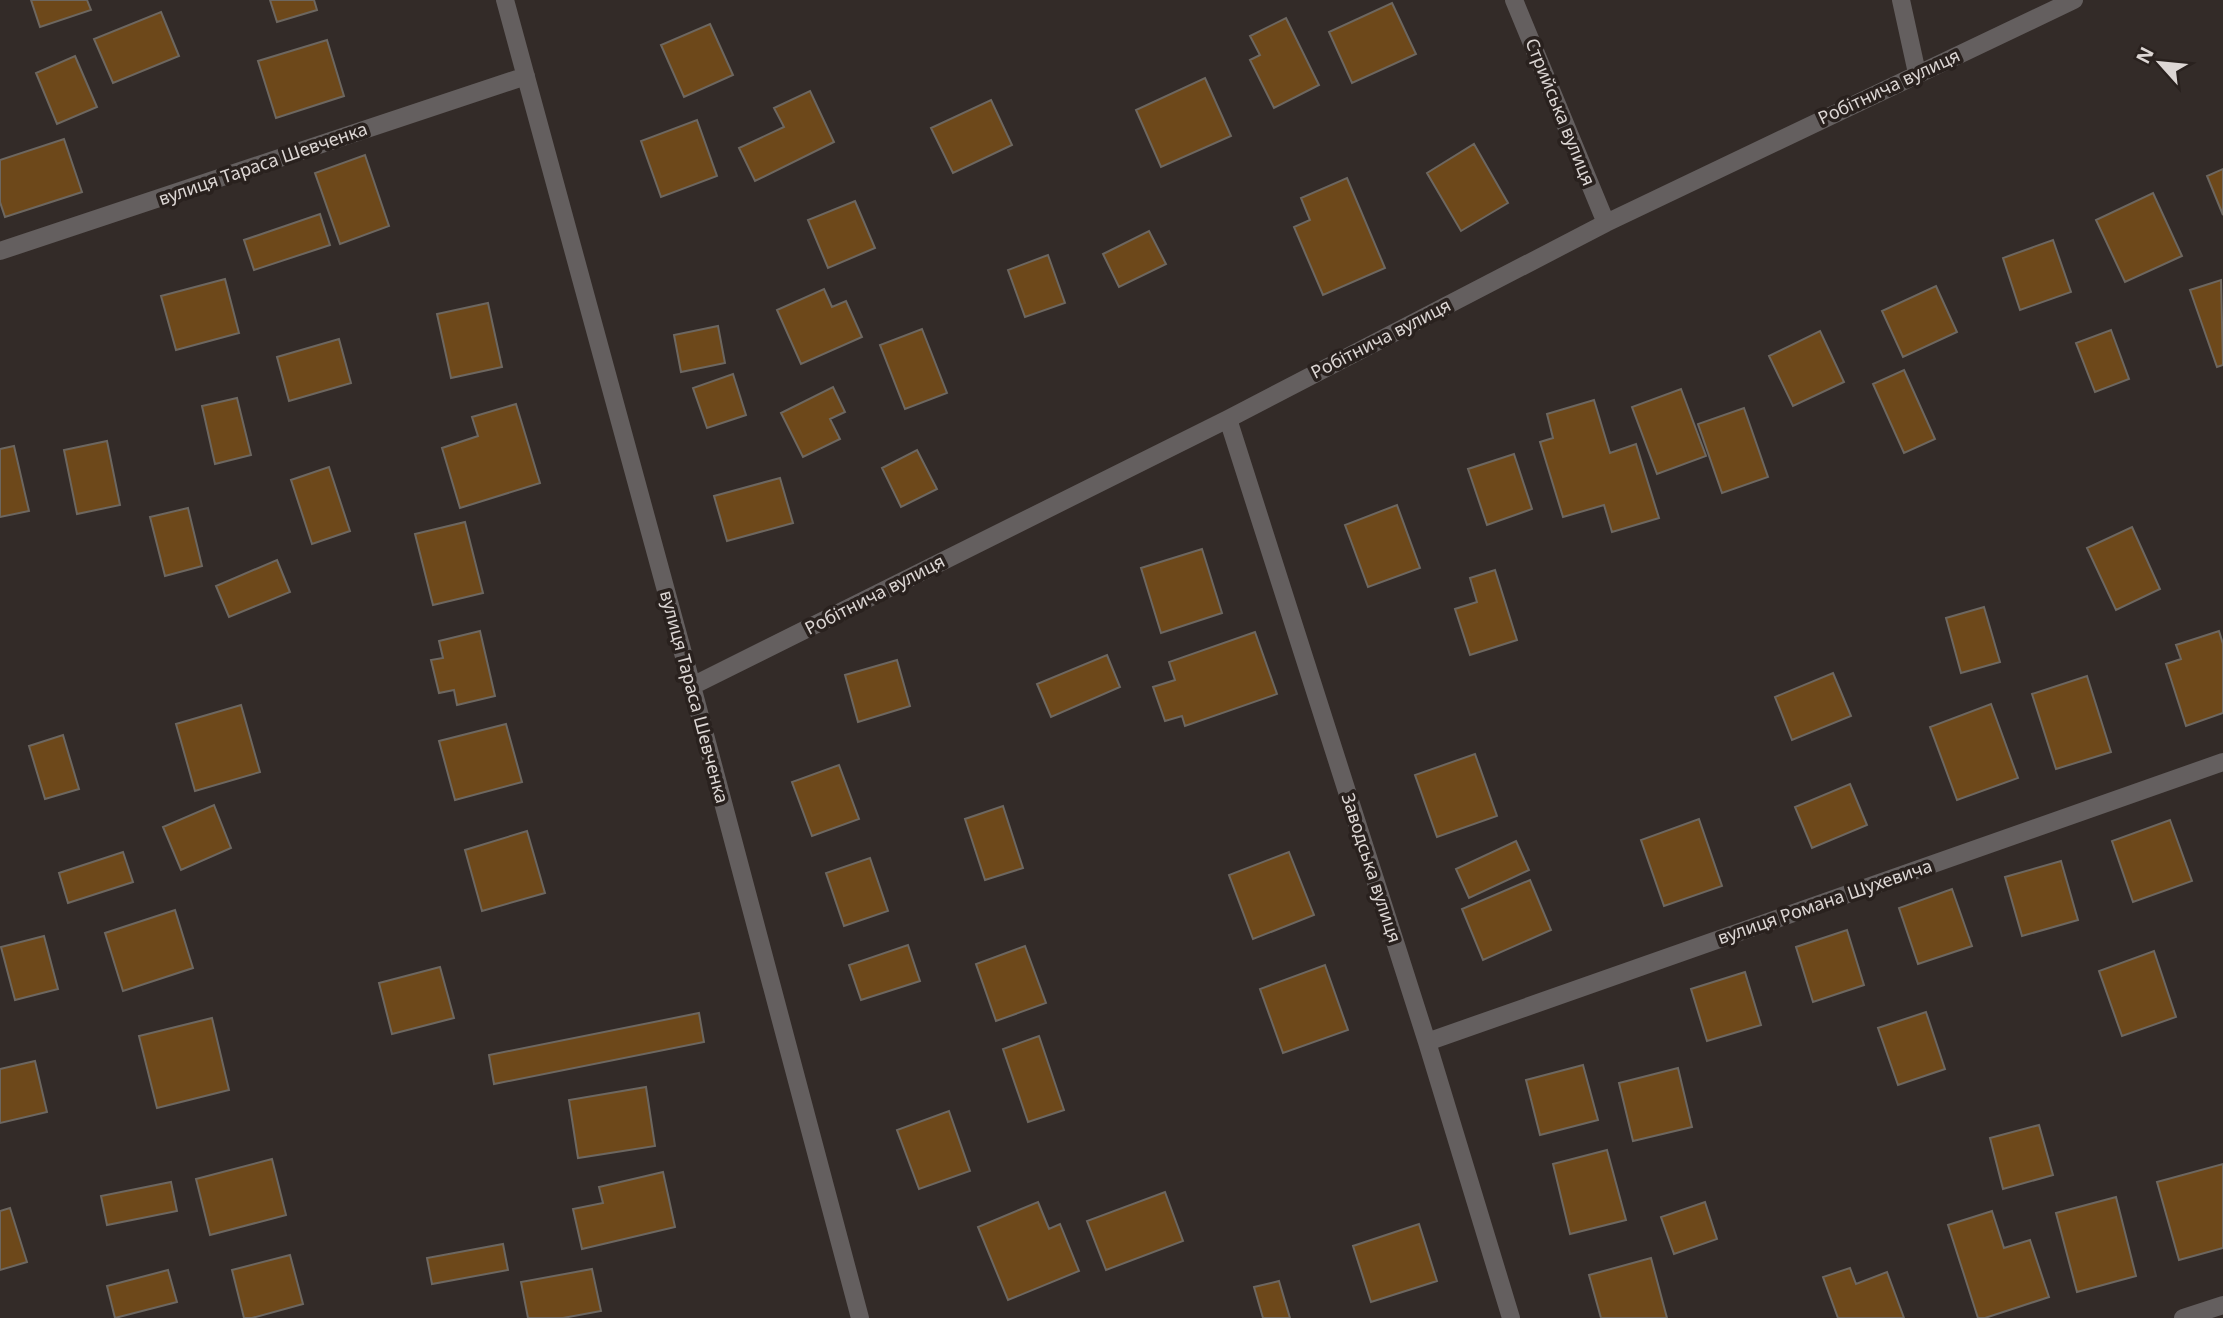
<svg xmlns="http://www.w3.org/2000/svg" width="2223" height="1318" font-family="'Noto Sans',sans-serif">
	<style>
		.building { fill: #6d481a; stroke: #6d6760; stroke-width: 2 }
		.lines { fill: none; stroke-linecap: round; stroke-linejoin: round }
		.minor { stroke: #645f5f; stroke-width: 18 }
		.labels { text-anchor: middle; stroke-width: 7; stroke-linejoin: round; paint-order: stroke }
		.street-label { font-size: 18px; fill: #dcd6d4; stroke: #29211e }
	</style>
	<rect width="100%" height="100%" fill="#332b28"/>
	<path class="building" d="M 31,0 L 87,0 L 91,10 L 40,27 Z
		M 270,0 L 314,0 L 317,10 L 277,22 Z
		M 1392,3 L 1416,54 L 1352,83 L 1329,32 Z
		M 161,12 L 179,56 L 113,83 L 94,39 Z
		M 1286,18 L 1319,85 L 1274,108 L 1250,60 L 1260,55 L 1250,36 Z
		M 710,24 L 733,75 L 684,97 L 661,45 Z
		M 327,40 L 344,96 L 276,118 L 258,61 Z
		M 75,56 L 97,107 L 57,124 L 36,73 Z
		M 1205,78 L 1231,136 L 1161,167 L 1136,110 Z
		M 810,91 L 834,142 L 755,181 L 739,148 L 784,127 L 774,108 Z
		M 991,100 L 1012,145 L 953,173 L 931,128 Z
		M 697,120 L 717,176 L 661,197 L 641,141 Z
		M 64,139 L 82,192 L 5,217 L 0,202 L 0,160 Z
		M 1474,144 L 1508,203 L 1461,231 L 1427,173 Z
		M 365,155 L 389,226 L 340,244 L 315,173 Z
		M 2223,169 L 2223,215 L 2207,176 Z
		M 1347,178 L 1385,268 L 1323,295 L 1294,227 L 1310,220 L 1301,198 Z
		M 2153,193 L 2182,256 L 2125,282 L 2096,220 Z
		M 855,201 L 875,248 L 828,268 L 808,220 Z
		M 320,214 L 330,245 L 254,270 L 244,240 Z
		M 1149,231 L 1166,264 L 1119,287 L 1103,254 Z
		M 2053,240 L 2071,292 L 2020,310 L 2003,258 Z
		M 1048,255 L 1065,303 L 1025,317 L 1008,270 Z
		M 225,279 L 239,333 L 176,350 L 161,296 Z
		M 2221,280 L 2223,365 L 2217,367 L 2190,290 Z
		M 1936,286 L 1957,332 L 1903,357 L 1882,311 Z
		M 824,289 L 832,307 L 846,301 L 862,337 L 801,364 L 777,310 Z
		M 488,303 L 502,367 L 451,378 L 437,314 Z
		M 718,326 L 725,363 L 681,372 L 674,335 Z
		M 922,329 L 947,393 L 905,409 L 880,345 Z
		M 2111,330 L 2129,379 L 2095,392 L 2076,343 Z
		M 1820,331 L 1844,382 L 1793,406 L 1769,356 Z
		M 339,339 L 351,383 L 289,401 L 277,357 Z
		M 1904,370 L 1935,439 L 1904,453 L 1873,384 Z
		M 733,374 L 746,415 L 707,428 L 693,388 Z
		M 833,387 L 845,412 L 830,419 L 840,439 L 803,457 L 781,413 Z
		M 1681,389 L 1706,456 L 1657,474 L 1632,407 Z
		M 237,398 L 251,455 L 215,464 L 202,406 Z
		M 1594,400 L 1610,453 L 1636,444 L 1659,518 L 1612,532 L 1604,505 L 1563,517 L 1540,442 L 1553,438 L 1547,414 Z
		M 516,404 L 540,483 L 460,508 L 442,448 L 478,436 L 472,417 Z
		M 1744,408 L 1768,477 L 1722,493 L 1698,424 Z
		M 107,441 L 120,505 L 77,514 L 64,450 Z
		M 14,446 L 29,511 L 0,517 L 0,449 Z
		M 917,450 L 937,489 L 901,507 L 882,468 Z
		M 1514,454 L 1532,509 L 1487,525 L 1468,469 Z
		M 329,467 L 350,531 L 312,544 L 291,480 Z
		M 780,478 L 793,523 L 727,541 L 714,496 Z
		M 1397,505 L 1420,568 L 1368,587 L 1345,525 Z
		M 188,508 L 202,566 L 165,576 L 150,517 Z
		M 465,522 L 483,593 L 433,605 L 415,534 Z
		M 2132,527 L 2160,589 L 2116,610 L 2087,548 Z
		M 1202,549 L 1222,613 L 1161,633 L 1141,568 Z
		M 277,560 L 290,592 L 229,617 L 216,586 Z
		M 1495,570 L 1517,640 L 1470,655 L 1455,609 L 1477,602 L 1470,578 Z
		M 1984,607 L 2000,662 L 1961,673 L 1946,618 Z
		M 480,631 L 495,696 L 457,705 L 454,690 L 439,693 L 431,660 L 443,658 L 439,641 Z
		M 2219,631 L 2223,644 L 2223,713 L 2186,726 L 2166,664 L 2181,659 L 2176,645 Z
		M 1255,632 L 1277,694 L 1185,726 L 1182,716 L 1165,721 L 1153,687 L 1175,680 L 1169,662 Z
		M 1107,655 L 1120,687 L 1051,717 L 1037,684 Z
		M 897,660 L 910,706 L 858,722 L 845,675 Z
		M 1833,673 L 1851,716 L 1792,740 L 1775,697 Z
		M 2087,676 L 2111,752 L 2056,769 L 2032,694 Z
		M 1991,704 L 2018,778 L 1957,800 L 1930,727 Z
		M 241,705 L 260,772 L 195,791 L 176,724 Z
		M 506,724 L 522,782 L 455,800 L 439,741 Z
		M 63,735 L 79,789 L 45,799 L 29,746 Z
		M 1475,754 L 1497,816 L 1437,837 L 1415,775 Z
		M 839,765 L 859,819 L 812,836 L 792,782 Z
		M 1850,784 L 1867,825 L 1812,848 L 1795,807 Z
		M 214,805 L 231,848 L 181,870 L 163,827 Z
		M 1003,806 L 1023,868 L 985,880 L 965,819 Z
		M 1699,819 L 1722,886 L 1664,906 L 1641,840 Z
		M 2170,820 L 2192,881 L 2133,902 L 2112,841 Z
		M 527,831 L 545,893 L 482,911 L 465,850 Z
		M 1516,841 L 1529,870 L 1469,898 L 1456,869 Z
		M 123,852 L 133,882 L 68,903 L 59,873 Z
		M 1289,852 L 1314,915 L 1253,939 L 1229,875 Z
		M 870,858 L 888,911 L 844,926 L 826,873 Z
		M 2061,861 L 2078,920 L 2022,936 L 2005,877 Z
		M 1530,880 L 1551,930 L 1483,960 L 1462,909 Z
		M 1952,889 L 1972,946 L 1918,964 L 1899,908 Z
		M 175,910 L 193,968 L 123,991 L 105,933 Z
		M 1847,930 L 1864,985 L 1813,1002 L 1796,947 Z
		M 44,936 L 58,989 L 15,1000 L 1,947 Z
		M 908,945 L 920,981 L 861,1000 L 849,965 Z
		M 1025,946 L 1046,1003 L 996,1021 L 976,964 Z
		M 2154,951 L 2176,1017 L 2122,1036 L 2099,971 Z
		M 1325,965 L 1348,1030 L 1283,1053 L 1260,989 Z
		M 440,967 L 454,1018 L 392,1034 L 379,983 Z
		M 1745,972 L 1761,1025 L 1707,1041 L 1691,989 Z
		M 1926,1012 L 1945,1069 L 1898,1085 L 1878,1028 Z
		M 699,1013 L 704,1042 L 494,1084 L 489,1055 Z
		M 212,1018 L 229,1090 L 157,1108 L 139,1036 Z
		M 1039,1036 L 1064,1110 L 1028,1122 L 1003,1049 Z
		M 35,1061 L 47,1112 L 0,1123 L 0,1069 Z
		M 1583,1065 L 1598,1120 L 1540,1135 L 1526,1080 Z
		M 1678,1068 L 1692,1127 L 1633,1141 L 1619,1083 Z
		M 646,1087 L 655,1146 L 578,1158 L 569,1100 Z
		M 949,1111 L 970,1171 L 919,1189 L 897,1130 Z
		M 2039,1125 L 2053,1175 L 2003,1189 L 1990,1138 Z
		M 1607,1150 L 1626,1220 L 1570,1234 L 1553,1164 Z
		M 272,1159 L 286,1215 L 210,1235 L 196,1179 Z
		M 2223,1164 L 2223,1248 L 2179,1260 L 2157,1182 Z
		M 663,1172 L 675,1227 L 582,1249 L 573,1209 L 603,1203 L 599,1187 Z
		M 171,1182 L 177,1211 L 107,1225 L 101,1196 Z
		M 1165,1192 L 1183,1241 L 1106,1270 L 1087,1221 Z
		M 2116,1197 L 2136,1276 L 2077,1292 L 2056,1213 Z
		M 1038,1202 L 1049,1229 L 1060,1224 L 1079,1271 L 1008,1300 L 978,1227 Z
		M 1705,1202 L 1717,1239 L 1674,1254 L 1661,1217 Z
		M 10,1208 L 27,1262 L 0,1270 L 0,1211 Z
		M 1992,1211 L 2004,1248 L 2030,1240 L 2049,1297 L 1985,1318 L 1978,1318 L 1948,1225 Z
		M 1419,1224 L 1437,1281 L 1371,1302 L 1353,1246 Z
		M 503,1244 L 508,1270 L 432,1284 L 427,1258 Z
		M 290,1255 L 303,1304 L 252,1318 L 244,1318 L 232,1270 Z
		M 1651,1258 L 1667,1318 L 1601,1318 L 1589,1275 Z
		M 1850,1268 L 1856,1284 L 1887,1272 L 1904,1318 L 1838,1318 L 1823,1277 Z
		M 592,1269 L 601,1311 L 563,1318 L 528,1318 L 521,1282 Z
		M 168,1270 L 177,1302 L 115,1318 L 107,1286 Z
		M 1279,1281 L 1290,1318 L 1263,1318 L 1254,1287 Z"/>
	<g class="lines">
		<path class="minor" d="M 505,0 L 692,686 L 860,1318
			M 1514,0 L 1606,223
			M 1901,0 L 1917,73
			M 0,251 L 526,76
			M 1228,419 L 1427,1042 L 1511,1318
			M 692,686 L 1228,419 L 1606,223 L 2074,0
			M 1427,1042 L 2223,762
			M 2183,1318 L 2223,1305"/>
	</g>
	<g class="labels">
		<g class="street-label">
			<text transform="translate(1889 87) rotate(-25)" y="6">Робітнича вулиця</text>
			<text transform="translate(1560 112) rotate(68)" y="6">Стрийська вулиця</text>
			<text transform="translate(263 164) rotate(-19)" y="6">вулиця Тараса Шевченка</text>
			<text transform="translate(1381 339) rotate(-27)" y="6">Робітнича вулиця</text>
			<text transform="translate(875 595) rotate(-27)" y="6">Робітнича вулиця</text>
			<text transform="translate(694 697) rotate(75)" y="6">вулиця Тараса Шевченка</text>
			<text transform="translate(1371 868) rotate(72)" y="6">Заводська вулиця</text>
			<text transform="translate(1825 902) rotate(-19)" y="6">вулиця Романа Шухевича</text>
		</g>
	</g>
	<g transform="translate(2160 63) rotate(297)" stroke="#29211e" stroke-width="5" paint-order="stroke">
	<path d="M0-5L12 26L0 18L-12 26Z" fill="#dcd6d4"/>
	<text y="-10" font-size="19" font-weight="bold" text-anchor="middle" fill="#dcd6d4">N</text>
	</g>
</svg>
